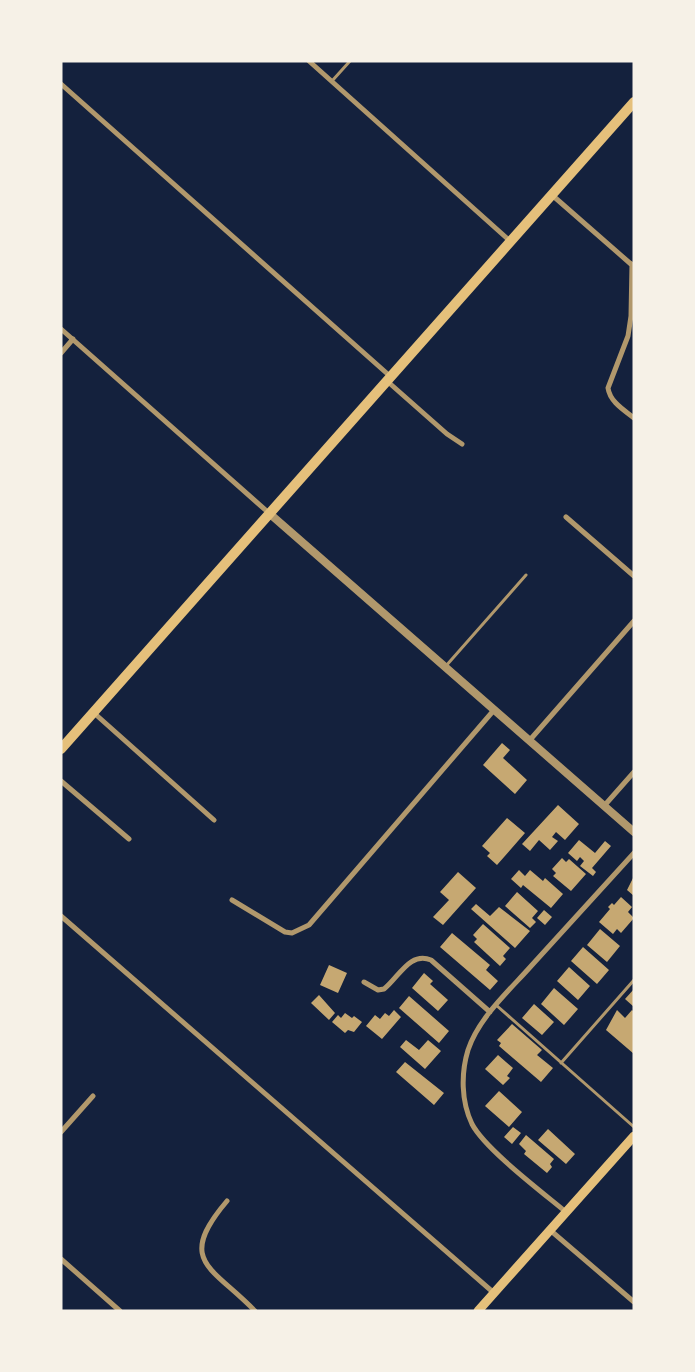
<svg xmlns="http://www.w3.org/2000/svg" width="695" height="1372" font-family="Montserrat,sans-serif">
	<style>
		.building { fill: #c6a872 }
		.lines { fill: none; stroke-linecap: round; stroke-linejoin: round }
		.service { stroke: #b1986c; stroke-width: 3 }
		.minor { stroke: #b1986c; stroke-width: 5 }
		.tertiary { stroke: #b1986c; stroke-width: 8 }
		.secondary { stroke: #e5c07b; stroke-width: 9 }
		.primary { stroke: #e5c07b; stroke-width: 10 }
	</style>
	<rect width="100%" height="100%" fill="#14213d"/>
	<path class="building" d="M 502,743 L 510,750 L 503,758 L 527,780 L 515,794 L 483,765 Z
		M 558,805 L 579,824 L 565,840 L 556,832 L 552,837 L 558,841 L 550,850 L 539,840 L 530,851 L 522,844 Z
		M 507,818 L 525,833 L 497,865 L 487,856 L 490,853 L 482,846 Z
		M 579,840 L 595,853 L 605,841 L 611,846 L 592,868 L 596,872 L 593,876 L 580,866 L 584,861 L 580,857 L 577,861 L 568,853 Z
		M 562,858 L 566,862 L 569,859 L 586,874 L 571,891 L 553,876 L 556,873 L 552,869 Z
		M 519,870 L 525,876 L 530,870 L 543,881 L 545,878 L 563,894 L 551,908 L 523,885 L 521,888 L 511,879 Z
		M 458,872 L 476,888 L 443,925 L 433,917 L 449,900 L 440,892 Z
		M 634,876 L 634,896 L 627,890 Z
		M 517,892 L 538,911 L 532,918 L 536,922 L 530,928 L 505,906 Z
		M 621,897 L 632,907 L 628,912 L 634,918 L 621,933 L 617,929 L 613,934 L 599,922 L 610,909 L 608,907 L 612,903 L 614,905 Z
		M 476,904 L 490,916 L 499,907 L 530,931 L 515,948 L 471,909 Z
		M 544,910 L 552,917 L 545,925 L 537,918 Z
		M 483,924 L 510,948 L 503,956 L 506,959 L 500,966 L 474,942 L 477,939 L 473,935 Z
		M 600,929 L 620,946 L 607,962 L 587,945 Z
		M 452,933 L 490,965 L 486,970 L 498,981 L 490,990 L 440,947 Z
		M 583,947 L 609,970 L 597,984 L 571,961 Z
		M 329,965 L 347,973 L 338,993 L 320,985 Z
		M 569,967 L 590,986 L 578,1000 L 557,981 Z
		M 424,973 L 433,981 L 430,984 L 448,1000 L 438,1011 L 412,988 Z
		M 554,988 L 578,1009 L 564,1025 L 541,1004 Z
		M 634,989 L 634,1007 L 625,999 Z
		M 319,995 L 335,1013 L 329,1020 L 311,1003 Z
		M 409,996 L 449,1031 L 439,1043 L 399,1008 Z
		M 534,1004 L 554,1022 L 542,1035 L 522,1018 Z
		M 394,1010 L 401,1017 L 382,1039 L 366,1026 L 375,1015 L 380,1019 L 385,1013 L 389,1016 Z
		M 617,1010 L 625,1018 L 632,1010 L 634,1012 L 634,1054 L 606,1030 Z
		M 345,1013 L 352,1018 L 354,1016 L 362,1022 L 354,1032 L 348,1030 L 345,1033 L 332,1022 L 338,1015 L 341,1018 Z
		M 512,1024 L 542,1050 L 537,1055 L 553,1068 L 541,1082 L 499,1046 L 501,1043 L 497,1040 Z
		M 406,1040 L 419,1050 L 428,1040 L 441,1051 L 425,1069 L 400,1047 Z
		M 498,1055 L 513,1068 L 507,1076 L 510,1078 L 503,1085 L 485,1069 Z
		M 405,1062 L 444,1093 L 434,1105 L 396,1072 Z
		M 499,1091 L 522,1112 L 509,1127 L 485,1106 Z
		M 513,1127 L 521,1133 L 512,1144 L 504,1137 Z
		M 548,1129 L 575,1154 L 566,1164 L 538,1140 Z
		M 526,1135 L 554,1159 L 550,1164 L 552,1167 L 547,1173 L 524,1154 L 526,1151 L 519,1144 Z"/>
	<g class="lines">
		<path class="service" d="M 332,81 L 350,61
			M 445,667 L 526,575
			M 496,1005 L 634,1127
			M 561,1063 L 634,980"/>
		<path class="minor" d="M 309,61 L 510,241
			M 61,84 L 391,377
			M 552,195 L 632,265
			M 632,264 L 631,316 L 628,336 L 608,388 C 610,402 624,410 634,418
			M 61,329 L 270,514
			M 61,353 L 73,339
			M 387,381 L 447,434 L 462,444
			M 566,517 L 634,576
			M 94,713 L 214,820
			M 529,741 L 634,621
			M 61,781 L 129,839
			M 604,806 L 634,772
			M 232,900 L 285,932 L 292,933 L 309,925 L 494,710
			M 61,916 L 494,1293
			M 364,982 L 378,990 L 384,989 C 399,977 410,951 431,960 L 490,1012
			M 61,1132 L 93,1096
			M 227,1201 C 175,1262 213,1267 255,1311
			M 566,1212 C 542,1192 485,1149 472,1124 C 461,1101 461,1073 468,1050 C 479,1017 510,990 532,965 C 566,928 600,890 634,853
			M 550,1230 L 634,1302
			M 61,1259 L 120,1311"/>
		<path class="tertiary" d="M 270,514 L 634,832"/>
		<path class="secondary" d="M 478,1311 L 634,1136"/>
		<path class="primary" d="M 61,749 L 634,102"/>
	</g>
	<rect width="695" height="1372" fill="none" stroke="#f6f1e7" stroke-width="125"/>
</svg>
